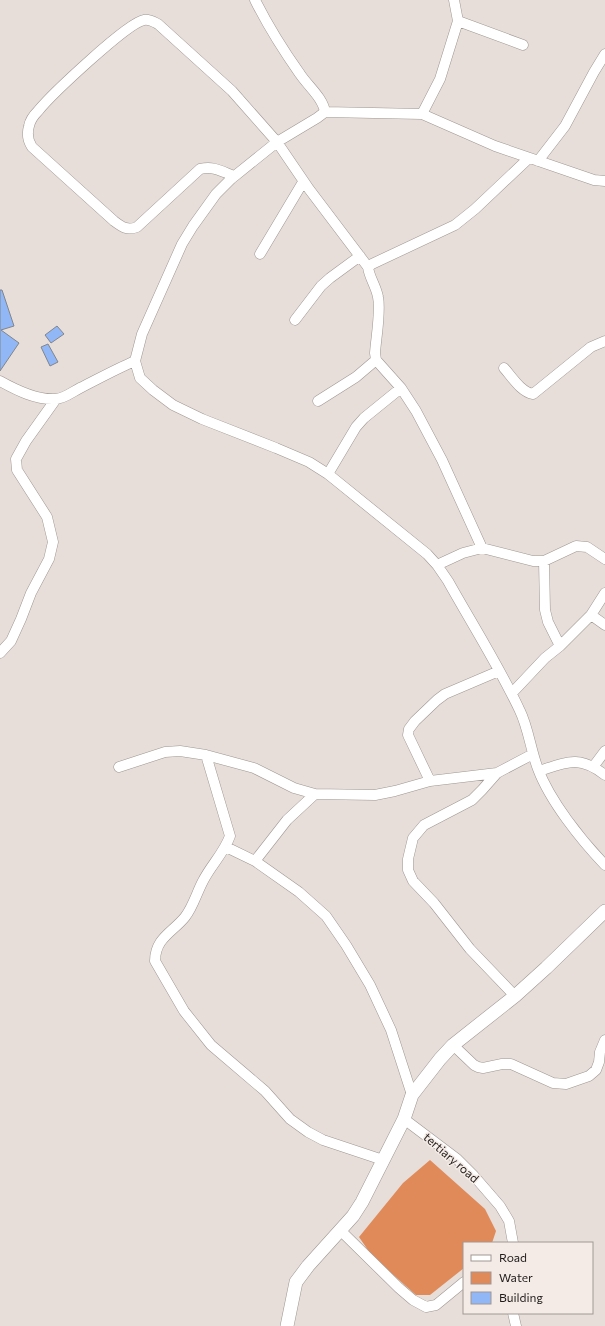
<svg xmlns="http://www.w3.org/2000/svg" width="605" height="1326" font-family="Commissioner,sans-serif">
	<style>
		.water { fill: #e18a59 }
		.building { fill: #91b7f6; stroke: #81858c }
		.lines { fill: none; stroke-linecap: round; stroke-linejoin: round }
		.minor-casing { stroke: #9e9691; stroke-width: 11 }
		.tertiary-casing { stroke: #9e9691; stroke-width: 14 }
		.minor { stroke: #fff; stroke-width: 10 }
		.tertiary { stroke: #fff; stroke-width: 13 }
		.labels { text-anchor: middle; stroke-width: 3; stroke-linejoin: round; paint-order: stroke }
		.street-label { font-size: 12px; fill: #1e1b19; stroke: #f5ebe6 }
	</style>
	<rect width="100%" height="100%" fill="#e7ded9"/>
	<path class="water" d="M 430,1160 L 485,1209 L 496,1231 L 492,1243 L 464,1243 L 464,1268 L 430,1295 L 416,1295 L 372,1256 L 359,1237 L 403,1183 Z"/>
	<path class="building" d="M 0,290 L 2,290 L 14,326 L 1,330 L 19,343 L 0,371 Z
		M 57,326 L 64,334 L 51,343 L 45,335 Z
		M 48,344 L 58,362 L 50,366 L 41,347 Z"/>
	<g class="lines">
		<g class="minor-casing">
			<path id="minor" d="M 255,0 C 268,26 283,50 300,74 C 308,86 323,98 325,112 L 317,118 L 277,142 L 231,179 L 216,194 L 193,226 L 182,244 L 142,334 L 135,361 L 140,378 L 153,390 L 173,405 L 202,419 L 276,448 L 309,462 L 328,474 L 427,554 L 437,565 L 448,581 C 472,624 499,666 520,711 C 528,727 531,751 538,769 C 550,801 581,840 605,865
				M 458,21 L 523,45
				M 325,112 L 422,114 L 495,146 L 594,180 L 605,181
				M 422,114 L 440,79 L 458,21 L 454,0
				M 538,161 L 565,126 L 594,72 L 605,54
				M 234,176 C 221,171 214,166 200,169 L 137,227 C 127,231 122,227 114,221 L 32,147 C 28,141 27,133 29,126 C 30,121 34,115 38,111 C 51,95 127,23 144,20 C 149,19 154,22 158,24 L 232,91 L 277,142 L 309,189 L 368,267
				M 260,254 L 303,182
				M 295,320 L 321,286 L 330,278 L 360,256
				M 504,368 C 512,377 521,392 533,394 L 591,347 L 605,341
				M 0,381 C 16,390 36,400 55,399 C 64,399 72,392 80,388 C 98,379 116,369 135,361
				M 318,401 L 356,377 L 376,360
				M 328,474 L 356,427 L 364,418 L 401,388
				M 482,548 L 442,460 L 416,411 L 401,388 L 376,360 L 375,353 C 376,338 381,311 378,297 C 376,286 369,277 368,267 L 372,264 L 455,225 L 475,209 L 529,158
				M 544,561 L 545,610 L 548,622 L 560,646
				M 437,565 L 463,553 L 482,548 L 533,561 L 544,561 L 576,546 L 587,547 L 605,559
				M 591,615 L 605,625
				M 0,653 L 11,641 L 21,619 L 31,593 L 49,559 L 53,542 L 47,517 L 17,470 L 16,459 L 26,441 L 56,399
				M 512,693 L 545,658 L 560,646 L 591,615 L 605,593
				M 206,755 L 230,836 C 224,853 211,865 203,881 C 197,892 193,907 185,917 C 173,932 155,938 155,961 L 184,1011 L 211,1045 L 265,1091 L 290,1119 L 308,1132 L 323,1140 L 383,1160
				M 119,767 L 165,752 L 180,751 L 206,755 L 254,768 L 294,788 L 315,794 L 375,795 L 395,791 L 430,781 L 497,773 L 533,754
				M 593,767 L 605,751
				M 539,771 C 567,762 579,755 605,775
				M 497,773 L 482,790 L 472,800 L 424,825 L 413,838 L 408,859 L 408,870 L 413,881 L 434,903 L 470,949 L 515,996
				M 430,781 L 408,735 L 409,729 L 415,721 L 437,700 L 445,694 L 499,671
				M 226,847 L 255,861 L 299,892 L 326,916 L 346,945 L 370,985 L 391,1030 L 412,1095
				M 255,861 L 287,820 L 315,794
				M 453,1045 L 474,1065 L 478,1067 L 483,1068 L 502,1064 L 511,1064 L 553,1083 L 566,1084 L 589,1076 L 596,1070 L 599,1062 L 600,1052 L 605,1040
				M 404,1119 L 457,1159 L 474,1176 L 500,1206 L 509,1221 L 513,1243
				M 341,1231 L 399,1288 L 413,1300 L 426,1307 L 436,1305 L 464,1282
				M 513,1313 L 516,1326"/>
		</g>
		<g class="tertiary-casing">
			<path id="tertiary" d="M 287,1326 L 296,1282 L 308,1266 L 353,1216 L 362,1202 L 404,1119 L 412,1095 L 440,1059 L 453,1045 L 515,996 L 546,968 L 605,911"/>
		</g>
		<use href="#minor" class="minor"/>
		<use href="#tertiary" class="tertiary"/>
	</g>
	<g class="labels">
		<g class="street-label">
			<text transform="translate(451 1158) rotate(41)" y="4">tertiary road</text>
		</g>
	</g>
	<rect x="463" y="1242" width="130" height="72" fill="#f5ebe6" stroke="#9f9894"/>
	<rect x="471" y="1255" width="20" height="6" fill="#ffffff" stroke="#9f9894"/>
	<text x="499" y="1262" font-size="12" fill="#1e1b19">Road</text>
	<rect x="471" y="1272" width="20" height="12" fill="#e18a59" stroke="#9f9894"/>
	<text x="499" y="1282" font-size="12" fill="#1e1b19">Water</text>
	<rect x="471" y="1292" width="20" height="12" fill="#91b7f6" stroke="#9f9894"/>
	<text x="499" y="1302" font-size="12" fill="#1e1b19">Building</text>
</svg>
